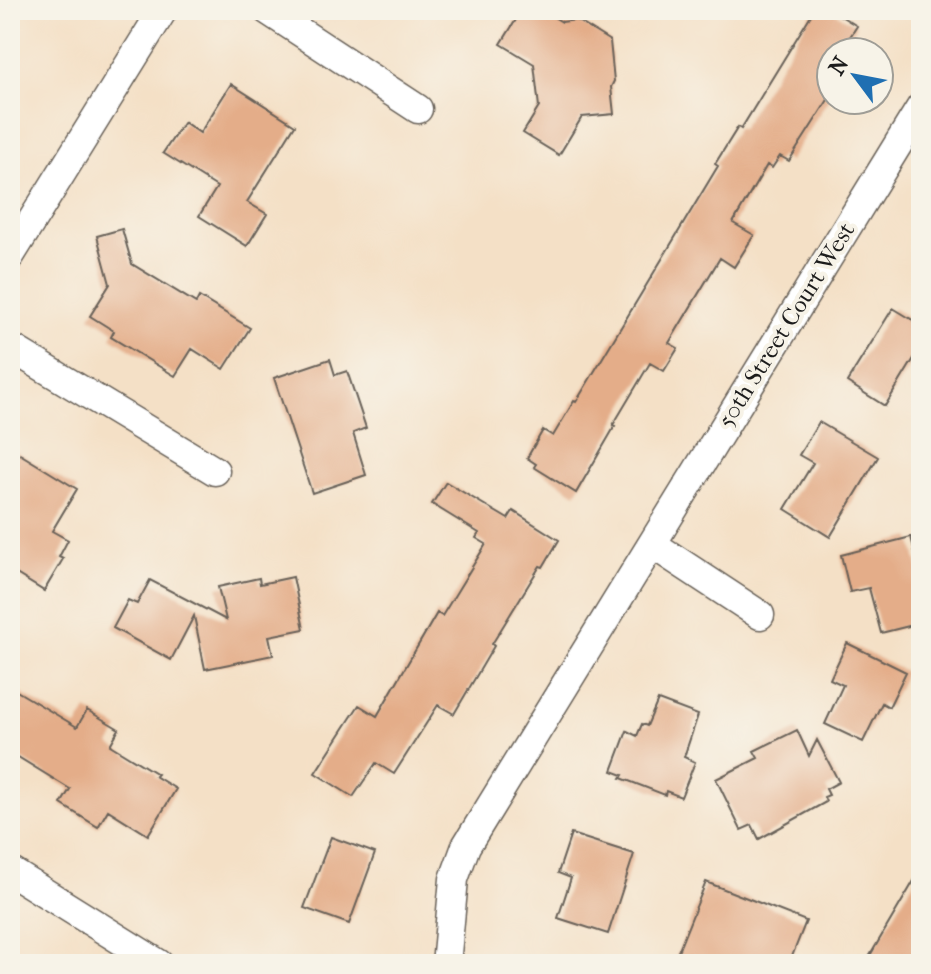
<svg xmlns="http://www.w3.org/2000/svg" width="931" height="974" font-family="'IM FELL French Canon',serif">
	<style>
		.building { fill: #e4ad89 }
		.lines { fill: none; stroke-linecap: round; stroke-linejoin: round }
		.minor-casing { stroke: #686158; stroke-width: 31 }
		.minor { stroke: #fff; stroke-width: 28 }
		.labels { text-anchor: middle; stroke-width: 8; stroke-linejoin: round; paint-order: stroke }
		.street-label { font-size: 24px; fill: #1c1c1c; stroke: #f7f3e8 }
	</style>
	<rect width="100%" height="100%" fill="#f7f3e8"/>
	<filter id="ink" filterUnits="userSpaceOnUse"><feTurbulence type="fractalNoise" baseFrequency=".0125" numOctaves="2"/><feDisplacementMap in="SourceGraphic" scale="16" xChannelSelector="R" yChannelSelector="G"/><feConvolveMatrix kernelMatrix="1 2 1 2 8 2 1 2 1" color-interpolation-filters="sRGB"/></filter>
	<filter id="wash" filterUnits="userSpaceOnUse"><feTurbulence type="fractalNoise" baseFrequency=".006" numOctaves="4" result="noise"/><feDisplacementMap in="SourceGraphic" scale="32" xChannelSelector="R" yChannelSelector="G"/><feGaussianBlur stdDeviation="1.8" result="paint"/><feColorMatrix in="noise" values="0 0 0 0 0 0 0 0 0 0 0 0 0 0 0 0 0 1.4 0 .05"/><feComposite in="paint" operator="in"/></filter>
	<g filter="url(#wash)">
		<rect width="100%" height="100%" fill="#f4e0c6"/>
		<g id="blocks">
			<path class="building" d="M 522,10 L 542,10 L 562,22 L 576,20 L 610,41 L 614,81 L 611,87 L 614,114 L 582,117 L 559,155 L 523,133 L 539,107 L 534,64 L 501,44 Z
				M 814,10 L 831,10 L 857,26 L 840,52 L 831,52 L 831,95 L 789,161 L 780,156 L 772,168 L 767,165 L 733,223 L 754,235 L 734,267 L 720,258 L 669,343 L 678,348 L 664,371 L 650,363 L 613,425 L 615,426 L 576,493 L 534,467 L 536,464 L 527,458 L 543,430 L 553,436 L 574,401 L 576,402 L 718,166 L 715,164 L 738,127 L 741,129 Z
				M 231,84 L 295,125 L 247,202 L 267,214 L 247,246 L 199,216 L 217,187 L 163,153 L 184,122 L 200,133 Z
				M 122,229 L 132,264 L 196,303 L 199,297 L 250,328 L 224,369 L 192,349 L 175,376 L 111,337 L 114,331 L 90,316 L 110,284 L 97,236 Z
				M 893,308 L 921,325 L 921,347 L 885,406 L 847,382 Z
				M 330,359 L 335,375 L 347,371 L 366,428 L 353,433 L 366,475 L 312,493 L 274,378 Z
				M 819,422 L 878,457 L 830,537 L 785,509 L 813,463 L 799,455 Z
				M 10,448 L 77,489 L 52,531 L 68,540 L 59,557 L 63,559 L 44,591 L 10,570 Z
				M 446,482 L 508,519 L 513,511 L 559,540 L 543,567 L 540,566 L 492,644 L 494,646 L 454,714 L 438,705 L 394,774 L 376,763 L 353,797 L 315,773 L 359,705 L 377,716 L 437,613 L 442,616 L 486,544 L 476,538 L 479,533 L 432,504 Z
				M 911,537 L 921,576 L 921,623 L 881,633 L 869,588 L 850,592 L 841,555 Z
				M 293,577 L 304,629 L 269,636 L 273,655 L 205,669 L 194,616 L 171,660 L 113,628 L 128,600 L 137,604 L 150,580 L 226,620 L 218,587 L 259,578 L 260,584 Z
				M 847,643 L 906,672 L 889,707 L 882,703 L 863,742 L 825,724 L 843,685 L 830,679 Z
				M 10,687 L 77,727 L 87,710 L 119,729 L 110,745 L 157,774 L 155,776 L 176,789 L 148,835 L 108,810 L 98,827 L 61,804 L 70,789 L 10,752 Z
				M 658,700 L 698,715 L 684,757 L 695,762 L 681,797 L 666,791 L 665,795 L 621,778 L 623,775 L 612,771 L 627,731 L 637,736 L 642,724 L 647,726 Z
				M 797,730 L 809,756 L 817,740 L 839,782 L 826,789 L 829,795 L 824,797 L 826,802 L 759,839 L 752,825 L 741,830 L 716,779 L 758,758 L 754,751 Z
				M 571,834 L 634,854 L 608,934 L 558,918 L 571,878 L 558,873 Z
				M 331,837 L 375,853 L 349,924 L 304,908 Z
				M 921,869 L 921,964 L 865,964 Z
				M 706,882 L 806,921 L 789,964 L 673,964 Z"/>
		</g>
	</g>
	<g filter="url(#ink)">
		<use href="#blocks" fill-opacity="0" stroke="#686158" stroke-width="2"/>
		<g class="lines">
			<g class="minor-casing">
				<path id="minor" d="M 267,10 L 418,109
					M 10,256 L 163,10
					M 10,347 L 215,471
					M 652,544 L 760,615
					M 10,871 L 159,964
					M 446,964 L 454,879 L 466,846 L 921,107"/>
			</g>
			<use href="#minor" class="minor"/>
		</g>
	</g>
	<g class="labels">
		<g class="street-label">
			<text transform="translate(786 325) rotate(-58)" y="8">50th Street Court West</text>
		</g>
	</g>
	<rect width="931" height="974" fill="none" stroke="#f7f3e8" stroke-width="40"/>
	<g transform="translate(855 76) rotate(302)"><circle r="38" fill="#f7f3e8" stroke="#9f9d96" stroke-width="2"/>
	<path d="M0-6L14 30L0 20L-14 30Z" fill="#1f6fb2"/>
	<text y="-12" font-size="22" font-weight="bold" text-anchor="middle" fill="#1c1c1c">N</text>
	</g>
</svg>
